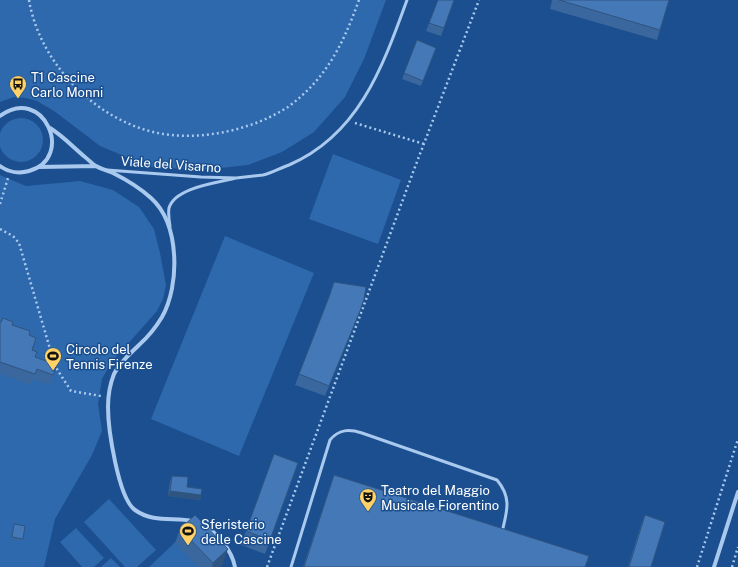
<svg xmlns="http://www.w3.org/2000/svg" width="738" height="567" font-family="'Public Sans',sans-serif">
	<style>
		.green { fill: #2e69ad }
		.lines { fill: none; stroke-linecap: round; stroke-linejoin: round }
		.path { stroke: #a9c9ee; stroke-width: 2.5; stroke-dasharray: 2 3; stroke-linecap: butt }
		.service { stroke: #a9c9ee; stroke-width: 3 }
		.minor { stroke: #a9c9ee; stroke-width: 4 }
		.wall { fill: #3a679d }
		.shaded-wall { fill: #305480 }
		.building { fill: #4478b7; stroke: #305480 }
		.labels { text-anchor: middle; stroke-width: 3; stroke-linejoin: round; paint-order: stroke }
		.poi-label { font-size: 13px; fill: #fff; stroke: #1b4f8f; text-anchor: start }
		.street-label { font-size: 13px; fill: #fff; stroke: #1b4f8f }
	</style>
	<rect width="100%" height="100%" fill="#1b4f8f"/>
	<path class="green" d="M 0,0 L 386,0 L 364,59 L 345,97 L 314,132 L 282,152 L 248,165 L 203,170 L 150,167 L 100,146 L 54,111 L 37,101 L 26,98 L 14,97 L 0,102 Z
		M-1 140a22 22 0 1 1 44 0a22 22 0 1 1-44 0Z
		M 333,154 L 401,180 L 378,244 L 309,219 Z
		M 0,175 L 26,186 L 80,181 L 113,190 L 139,207 L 154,229 L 160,253 L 166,285 L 163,299 L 157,311 L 111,363 L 102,379 L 98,404 L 102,431 L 92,455 L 55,519 L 44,567 L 0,567 Z
		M 225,236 L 314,273 L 239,456 L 151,419 Z
		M 109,499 L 156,550 L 137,567 L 125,567 L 84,522 Z
		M 76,528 L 104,558 L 94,567 L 82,567 L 60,542 Z
		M 189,529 L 223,563 L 219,567 L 149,567 Z
		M 111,558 L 120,567 L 101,567 Z"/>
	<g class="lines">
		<path class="path" d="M 29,0 C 40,65 98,123 163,134 C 191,138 220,135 247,126 C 261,122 275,115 288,107 C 327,78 343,44 359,0
			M 355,123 L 424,144
			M 0,204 L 8,178
			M 0,229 L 13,236 L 19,243 L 55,366 L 71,391 L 101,396
			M 267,567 L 415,167 L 479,0
			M 697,567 L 738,439
			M 732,567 L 738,547"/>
		<path class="service" d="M 107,170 L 201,177 L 236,178 C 218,183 175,187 169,208 C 168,214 169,220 170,226
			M 236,178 C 245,177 254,176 263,175 C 272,173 280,168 289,165 C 359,135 383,66 407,0
			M 291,567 L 330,440 C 339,429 349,429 362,433 L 497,480 C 512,498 507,511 502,532"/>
		<path class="minor" d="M 0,116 C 43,84 76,158 29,171 C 19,174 8,172 0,166
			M 50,128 C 63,136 73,147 85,157 C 89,160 92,164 96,166 C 101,169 108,171 113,173 C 127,180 140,188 151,198 C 180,224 180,285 162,317 C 156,327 148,337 139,345 C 130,354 120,362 114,374 C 110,384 108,397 108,407 C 108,428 118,498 135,510 C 153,523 174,517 193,521
			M 39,167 L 96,166
			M 202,525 C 217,531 232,551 235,567
			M 714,567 L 738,492"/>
	</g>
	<path class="wall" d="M 438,0 L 454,0 L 441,36 L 426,31 Z
		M 552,0 L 669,0 L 657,40 L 550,9 Z
		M 417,40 L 436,48 L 421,86 L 402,79 Z
		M 334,282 L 364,299 L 356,321 L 325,396 L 295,385 L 327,304 Z
		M 0,322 L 12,325 L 29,335 L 32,350 L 35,357 L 57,365 L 50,385 L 33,379 L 31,385 L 0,374 Z
		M 274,454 L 298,463 L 265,554 L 241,545 Z
		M 334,475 L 585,567 L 303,567 Z
		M 172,476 L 187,487 L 201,495 L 200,500 L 168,496 L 170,481 Z
		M 645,515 L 651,567 L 628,567 L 641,525 Z
		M 14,524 L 23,539 L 22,541 L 11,539 Z
		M 180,529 L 223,563 L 219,567 L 198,567 L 175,543 Z"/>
	<path class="shaded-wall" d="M 360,311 L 356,321 L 325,396 L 329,386 Z
		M 170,491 L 201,495 L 200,500 L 168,496 Z
		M 228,549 L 223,563 L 219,567 L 212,567 L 213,563 Z"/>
	<path class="building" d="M 438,0 L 454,0 L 444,28 L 429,23 Z
		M 559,0 L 669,0 L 660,30 Z
		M 417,40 L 436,48 L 423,81 L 404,73 Z
		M 334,282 L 366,287 L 364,299 L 360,311 L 329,386 L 299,374 L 329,297 Z
		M 3,318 L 13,322 L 12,325 L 30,331 L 29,335 L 36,338 L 32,350 L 37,352 L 35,357 L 57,365 L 53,375 L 37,369 L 35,374 L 0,362 L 0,322 L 1,322 Z
		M 274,454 L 298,463 L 270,540 L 246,531 Z
		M 334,475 L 589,556 L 585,567 L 304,567 Z
		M 172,476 L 188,477 L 187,487 L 202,489 L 201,495 L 170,491 Z
		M 195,515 L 228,549 L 213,563 L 180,529 Z
		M 645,515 L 665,522 L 651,567 L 629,567 Z
		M 14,524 L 25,526 L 23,539 L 12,537 Z"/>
	<defs>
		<g id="bus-pin" transform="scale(0.9)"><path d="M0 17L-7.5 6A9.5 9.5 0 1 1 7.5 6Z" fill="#ffd166" stroke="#1b4f8f"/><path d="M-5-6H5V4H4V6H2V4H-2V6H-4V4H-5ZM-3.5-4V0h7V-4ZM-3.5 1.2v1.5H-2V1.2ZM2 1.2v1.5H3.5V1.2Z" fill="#111"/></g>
		<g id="stadium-pin" transform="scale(0.9)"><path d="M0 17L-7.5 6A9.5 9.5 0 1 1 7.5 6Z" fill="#ffd166" stroke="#1b4f8f"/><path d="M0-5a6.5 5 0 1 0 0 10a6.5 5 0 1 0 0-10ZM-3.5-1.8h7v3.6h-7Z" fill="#111"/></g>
		<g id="theatre-pin" transform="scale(0.9)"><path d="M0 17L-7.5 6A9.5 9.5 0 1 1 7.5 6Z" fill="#ffd166" stroke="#1b4f8f"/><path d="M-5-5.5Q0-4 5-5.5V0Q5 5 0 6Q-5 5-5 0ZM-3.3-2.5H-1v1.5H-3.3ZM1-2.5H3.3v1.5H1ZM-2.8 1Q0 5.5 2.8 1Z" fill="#111"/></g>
	</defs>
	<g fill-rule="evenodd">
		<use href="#bus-pin" x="18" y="84"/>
		<use href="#stadium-pin" x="53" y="356"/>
		<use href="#theatre-pin" x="368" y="497"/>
		<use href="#stadium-pin" x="188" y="531"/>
	</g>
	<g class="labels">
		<g class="poi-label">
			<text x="31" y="82">T1 Cascine<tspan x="31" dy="15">Carlo Monni</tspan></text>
			<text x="66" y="354">Circolo del<tspan x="66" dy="15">Tennis Firenze</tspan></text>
			<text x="381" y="495">Teatro del Maggio<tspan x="381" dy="15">Musicale Fiorentino</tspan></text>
			<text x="201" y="529">Sferisterio<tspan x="201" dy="15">delle Cascine</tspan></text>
		</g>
		<g class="street-label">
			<text transform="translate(171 164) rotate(4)" y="5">Viale del Visarno</text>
		</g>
	</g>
</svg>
